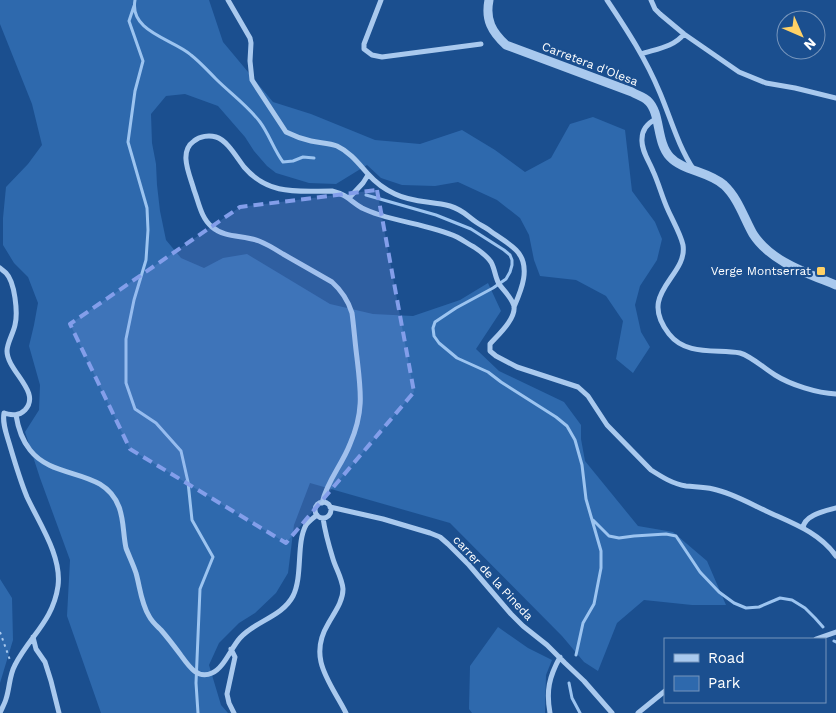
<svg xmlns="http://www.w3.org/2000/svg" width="836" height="713" font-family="'Work Sans',sans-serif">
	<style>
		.green { fill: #2e69ad }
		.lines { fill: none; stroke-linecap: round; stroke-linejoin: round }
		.stream { stroke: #9cc4f0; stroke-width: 3 }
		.path { stroke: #a9c9ee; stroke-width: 2; stroke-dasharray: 2.5 4; stroke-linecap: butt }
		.minor { stroke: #a9c9ee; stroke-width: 5 }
		.tertiary { stroke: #a9c9ee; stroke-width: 9 }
		.marked { fill: #839eea; fill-opacity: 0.2; stroke: #839eea; stroke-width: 4; stroke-dasharray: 10 6; stroke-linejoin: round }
		.poi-dot { fill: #ffd166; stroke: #1b4f8f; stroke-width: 2 }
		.labels { text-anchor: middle; stroke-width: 4.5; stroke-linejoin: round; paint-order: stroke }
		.street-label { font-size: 12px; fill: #fff; stroke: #1b4f8f }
		.poi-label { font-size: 12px; fill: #fff; stroke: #1b4f8f; text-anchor: end }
	</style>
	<rect width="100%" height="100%" fill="#1b4f8f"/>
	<path class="green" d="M 0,0 L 209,0 L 223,42 L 273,102 L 311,114 L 375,140 L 420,144 L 462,130 L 495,150 L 525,172 L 551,158 L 570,124 L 593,117 L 625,130 L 632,191 L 655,222 L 662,239 L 657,260 L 640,286 L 635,305 L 641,332 L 650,347 L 633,373 L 616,359 L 623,321 L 606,296 L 576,280 L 540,276 L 534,260 L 529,235 L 520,218 L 497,200 L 458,182 L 435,186 L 402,185 L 381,178 L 367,165 L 336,184 L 309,183 L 276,173 L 267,166 L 254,151 L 245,137 L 218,106 L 185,94 L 166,96 L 151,114 L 152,143 L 156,164 L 157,185 L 160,211 L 166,240 L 181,258 L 204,268 L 223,258 L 247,254 L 330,304 L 373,314 L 413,316 L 460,300 L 488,283 L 501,311 L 476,349 L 499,371 L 564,402 L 581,425 L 581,439 L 585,461 L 638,526 L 673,532 L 707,561 L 726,605 L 692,605 L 644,600 L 617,623 L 598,671 L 584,662 L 562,636 L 450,523 L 310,483 L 294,525 L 288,573 L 276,593 L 255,613 L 239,623 L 219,643 L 209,665 L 221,705 L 228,713 L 101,713 L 67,616 L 70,560 L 40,478 L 25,432 L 39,410 L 40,385 L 29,346 L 34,325 L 38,303 L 28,277 L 14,263 L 3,245 L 3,218 L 6,187 L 28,164 L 42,145 L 32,104 L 0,24 Z
		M 0,579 L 12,598 L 13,640 L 0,683 Z
		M 498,627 L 528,648 L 552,660 L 546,675 L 545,713 L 472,713 L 469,709 L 470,666 Z"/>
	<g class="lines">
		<path class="stream" d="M 135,0 C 129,32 173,39 191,55 C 200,62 208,71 216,79 C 230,93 248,106 260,122 C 269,134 274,150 283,162 L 293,161 L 303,157 L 314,158
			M 134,6 L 129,21 L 143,61 L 135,91 L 128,142 L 147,208 L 148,230 L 146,260 L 134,300 L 126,339 L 126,383 L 135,409 L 156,423 L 181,451 L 188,482 L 192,520 L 213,557 L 200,589 L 196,683 L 198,713
			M 366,195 L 436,215 L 471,229 L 504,250 L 510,255 L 512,260 L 512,265 L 510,272 L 506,279 L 493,288 L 456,308 L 435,322 L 433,328 L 434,336 L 439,343 L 457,358 L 488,372 L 501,382 L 556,417 L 567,426 L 575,440 L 582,465 L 586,499 L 601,551 L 601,568 L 594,604 L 583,623 L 576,655
			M 593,520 L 609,536 L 619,538 L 634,536 L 666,534 L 676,536 L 700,572 L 719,592 L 734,603 L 746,608 L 759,607 L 780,598 L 792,600 L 805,608 L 815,618 L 823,627
			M 834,641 L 836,642
			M 569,683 L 572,698 L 580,713"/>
		<path class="path" d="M 0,632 L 10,660"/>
		<path class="minor" d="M 228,0 L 250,38 L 251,43 L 250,61 L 252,80 L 286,132 C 294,136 302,139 311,141 C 320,143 329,143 337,146 C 350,152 359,164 368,174 C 376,183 384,189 395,194 C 413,203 432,201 450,206 C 463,210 466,215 476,222 C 480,225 485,227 489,230 C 498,237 508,242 516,250 C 532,266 521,291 514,307
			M 381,0 L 364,44 L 364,49 L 372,55 L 382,57 L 481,44
			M 607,0 C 627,30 646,59 660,93 C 671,119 678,146 694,170
			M 651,0 L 655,9 L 660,14 L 684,34 L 739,72 L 766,83 L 795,88 L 836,98
			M 641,54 C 656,49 674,47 684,34
			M 656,119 C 648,123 642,129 642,139 C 641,150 649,161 653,171 C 659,184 662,197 668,210 C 672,219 681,235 683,245 C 688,277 636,292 669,334 C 686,356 716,349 740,353 C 751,356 765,369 775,375 C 791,385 817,393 836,394
			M 349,198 L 363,183 L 368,175
			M 0,268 C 1,269 5,272 6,273 C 15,282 18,313 15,325 C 13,334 7,343 7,351 C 7,371 42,392 25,410 C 18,417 12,415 4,413
			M 16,415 C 18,428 22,440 30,450 C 54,481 104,467 119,507 C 124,520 123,534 126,548 C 129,556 133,564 136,573 C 140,587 141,603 149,616 C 152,622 157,626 161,630 C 168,638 174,646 180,654 C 188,665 197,680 212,673 C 224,668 231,648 240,638 C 255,621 282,617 293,596 C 303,576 296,543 306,525 C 309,521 313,518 317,515
			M315 510a8 8 0 1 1 16 0a8 8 0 1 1-16 0Z
			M 322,503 C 327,481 342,465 350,444 C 364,412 361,392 357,358 C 355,343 354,328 352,313 C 348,300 342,291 332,282 C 316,273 299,263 283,254 C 275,249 267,244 259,241 C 244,235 225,238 212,227 C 201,218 199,203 194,190 C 190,175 178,152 194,141 C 200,136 209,135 216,137 C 227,140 237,158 244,167 C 269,196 298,191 332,191 C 348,195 350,201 362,208 C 368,211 374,213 380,215 C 405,223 433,226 457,237 C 463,240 468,244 474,247 C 480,251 487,256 491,262 C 495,269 495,277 499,284 C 504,291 512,298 514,306 C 516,319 498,335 490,344 L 490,351 L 496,356 L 517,367 L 578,387 L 588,396 L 607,425 L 651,470 C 662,477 673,484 686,486 C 695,487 704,487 713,489 C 732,493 749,503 766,511 C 792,523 819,532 836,556
			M 330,507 L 383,519 L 430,533 L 440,537 L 448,544 L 469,565 L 511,614 L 523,626 L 547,645 L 565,663 L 584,681 L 612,713
			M 323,518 C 325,532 329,546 333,559 C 336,569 342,578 343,589 C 343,602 334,613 328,624 C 307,659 331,683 346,713
			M 803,528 C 804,515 825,511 836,508
			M 33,637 L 36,649 L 45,662 L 51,681 L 59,713
			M 816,639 L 836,632
			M 231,649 L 235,657 L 227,694 L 229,703 L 234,713
			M 0,713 C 2,708 5,703 6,699 C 10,687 9,676 15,665 C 30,636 53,621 58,586 C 62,556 39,523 27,497 C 20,480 15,463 10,446 C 7,435 2,424 4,413
			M 550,713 C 546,691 549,677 560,657
			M 638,713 L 665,691"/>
		<path class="tertiary" d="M 489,0 C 485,20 492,32 506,45 L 632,92 C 637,95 644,97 648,101 C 661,113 656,142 670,157 C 683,171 708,171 724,185 C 738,198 744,218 753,234 C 771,262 807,273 836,285"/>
	</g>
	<path class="marked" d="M 377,190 L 414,392 L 286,543 L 130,449 L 70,324 L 240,207 Z"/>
	<rect class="poi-dot" x="816" y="266" width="10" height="10" rx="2.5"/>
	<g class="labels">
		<g class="street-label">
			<text transform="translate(590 64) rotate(21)" y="4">Carretera d'Olesa</text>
			<text transform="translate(493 578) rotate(47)" y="4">carrer de la Pineda</text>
		</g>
		<g class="poi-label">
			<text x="811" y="275">Verge Montserrat</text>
		</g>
	</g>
	<rect x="664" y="638" width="162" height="65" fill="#1b4f8f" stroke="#7695bc"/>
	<rect x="674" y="654" width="25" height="8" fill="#a9c9ee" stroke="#7695bc"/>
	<text x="708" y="663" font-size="15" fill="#ffffff">Road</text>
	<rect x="674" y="676" width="25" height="15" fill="#2e69ad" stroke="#7695bc"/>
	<text x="708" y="688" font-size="15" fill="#ffffff">Park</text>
	<g transform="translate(801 35) rotate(135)"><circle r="24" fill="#1b4f8f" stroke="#7695bc"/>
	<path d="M0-4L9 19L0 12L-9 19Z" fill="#ffd166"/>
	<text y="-8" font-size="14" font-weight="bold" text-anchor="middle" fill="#ffffff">N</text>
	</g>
</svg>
